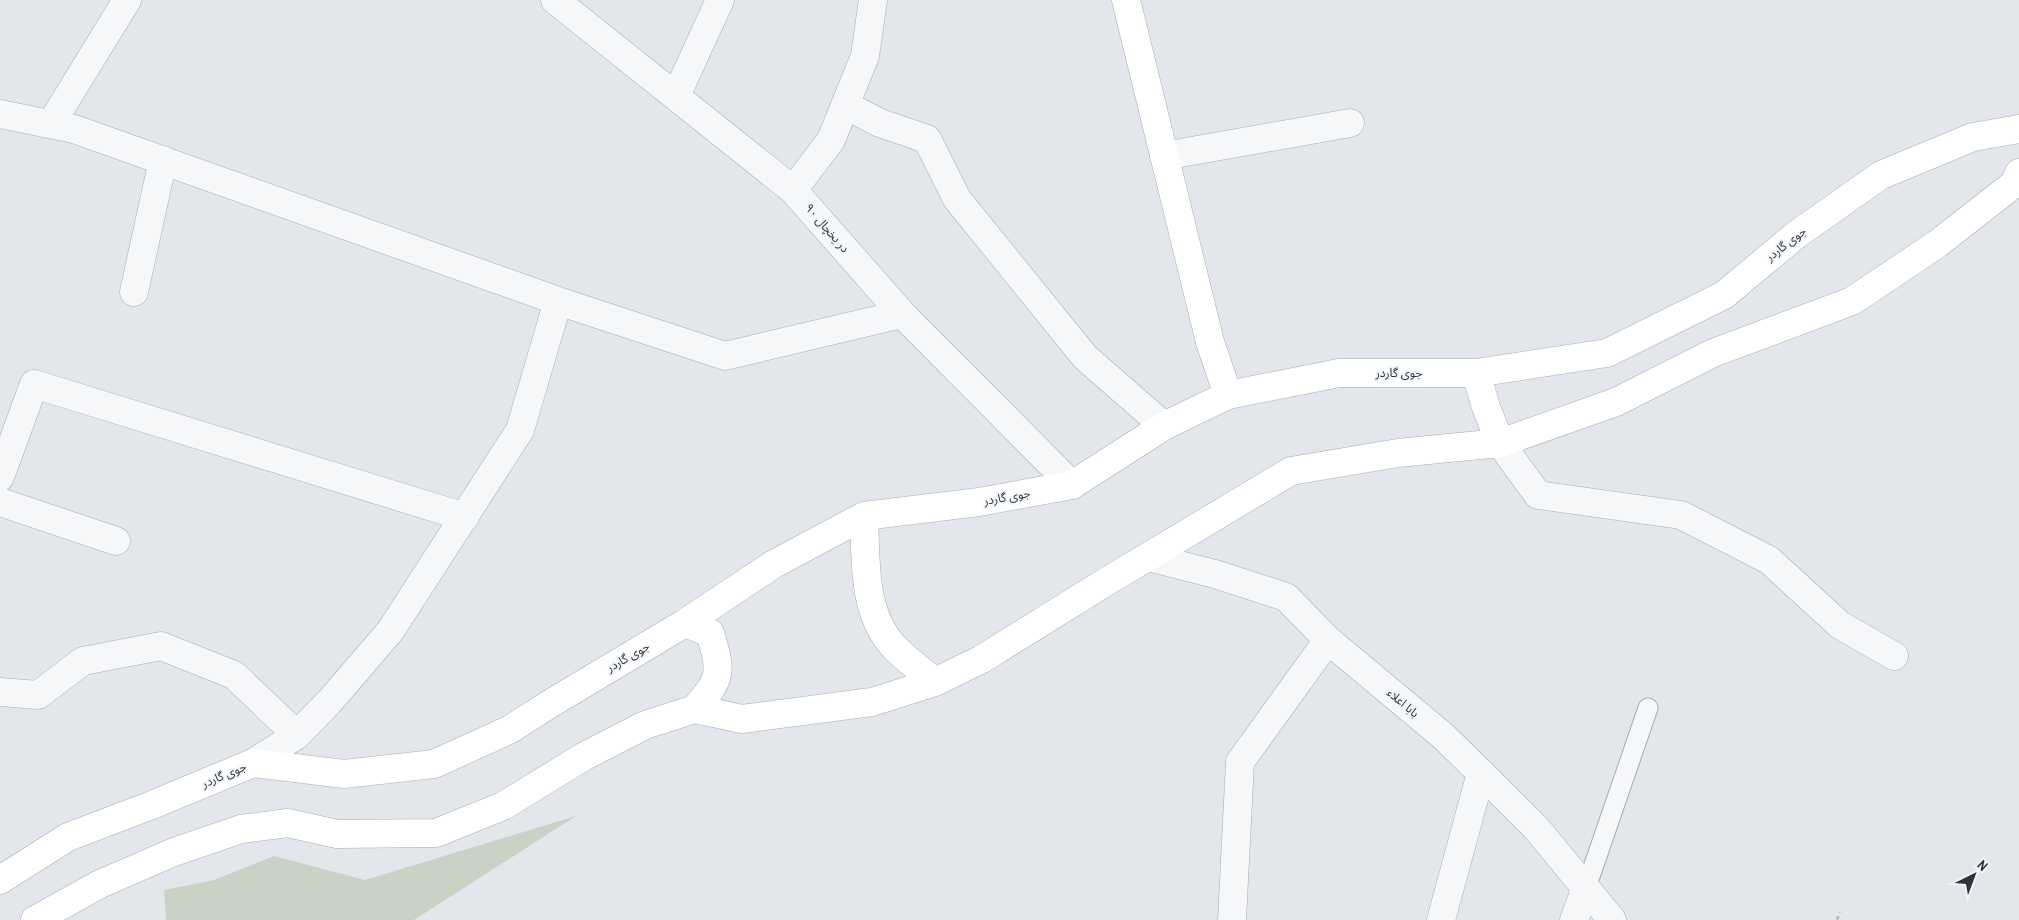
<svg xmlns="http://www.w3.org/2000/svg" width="2019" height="920" font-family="'Archivo Narrow','Noto Sans Arabic',sans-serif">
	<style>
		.green { fill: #c9d3c5 }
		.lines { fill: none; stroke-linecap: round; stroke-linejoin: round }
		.lane-casing { stroke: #a8adb4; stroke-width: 21 }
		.street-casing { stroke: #a8adb4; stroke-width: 29 }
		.secondary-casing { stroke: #a8adb4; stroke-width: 29 }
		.path { stroke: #b9bcc2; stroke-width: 3; stroke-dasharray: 4 4; stroke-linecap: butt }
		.lane { stroke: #f5f7f9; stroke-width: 19 }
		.street { stroke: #f5f7f9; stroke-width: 28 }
		.secondary { stroke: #fff; stroke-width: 28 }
		.labels { text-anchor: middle; stroke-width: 4; stroke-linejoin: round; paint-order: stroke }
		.street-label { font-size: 12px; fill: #2c3441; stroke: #f3f5f7 }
	</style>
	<rect width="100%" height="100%" fill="#e3e6ea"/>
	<path class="green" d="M 576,816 L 414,920 L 166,920 L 164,890 L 214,880 L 274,856 L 365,880 Z"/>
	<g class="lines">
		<g class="lane-casing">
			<path id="lane" d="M 1586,888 L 1648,708"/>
		</g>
		<g class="street-casing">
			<path id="street" d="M 555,0 L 793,190 L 902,314 L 1072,485
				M 676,96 L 720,0
				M 845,105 L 880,123 L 927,139 L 957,199 L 1085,357 L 1164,426
				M 0,114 L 74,129 L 558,301 L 725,356 L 902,314
				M 51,124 L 127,0
				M 1164,156 L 1350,123
				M 793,190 L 831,140 L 865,56 L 873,0
				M 134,292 L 163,160
				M 1500,443 L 1538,495 L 1681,515 L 1769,560 L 1840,625 L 1894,656
				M 0,477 L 34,384 L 465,517
				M 0,502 L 116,541
				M 1148,557 L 1215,574 L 1286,597 L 1328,640 L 1443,736 L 1481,773 L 1537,829 L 1612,920
				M 0,692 L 38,695 L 83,661 L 161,646 L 234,675 L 297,735
				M 253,763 L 297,735 L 330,701 L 391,630 L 520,430 L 558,301
				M 1232,920 L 1240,762 L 1328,640
				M 1441,920 L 1481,773
				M 1574,920 L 1586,888"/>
		</g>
		<g class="secondary-casing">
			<path id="secondary" d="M 1126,0 L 1210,342 L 1228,395
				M 1476,373 L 1486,407 L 1500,443
				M 864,516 C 866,561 862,615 896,649 C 908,661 922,671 935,682
				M 685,623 L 710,633 C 722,673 722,677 695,709
				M 0,880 L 68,837 L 152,805 L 253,763 L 344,774 L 434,764 L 509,730 L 553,702 L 685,623 L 774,564 L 864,516 L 979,502 L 1072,485 L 1164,426 L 1228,395 L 1339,373 L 1476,373 L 1607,353 L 1724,295 L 1796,235 L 1881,175 L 1973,137 L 2019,129
				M 35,920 L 100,884 L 174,852 L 241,829 L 288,823 L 337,834 L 436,833 L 503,806 L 583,757 L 645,725 L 695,709 L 742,719 L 872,702 L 935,682 L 982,659 L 1109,580 L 1291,471 L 1398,453 L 1500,443 L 1616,402 L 1713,353 L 1852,301 L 1937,244 L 2014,184 L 2019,173"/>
		</g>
		<path class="path" d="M 1837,920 L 1840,912"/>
		<use href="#lane" class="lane"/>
		<use href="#street" class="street"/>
		<use href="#secondary" class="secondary"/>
	</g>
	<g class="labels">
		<g class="street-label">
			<text transform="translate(827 228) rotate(49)" y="4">در یخچال ۹۰</text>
			<text transform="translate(1786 244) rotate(-38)" y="4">جوی گاردر</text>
			<text x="1399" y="377">جوی گاردر</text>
			<text transform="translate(1007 497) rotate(-10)" y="4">جوی گاردر</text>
			<text transform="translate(628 657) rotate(-30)" y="4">جوی گاردر</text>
			<text transform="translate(1403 703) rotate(40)" y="4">بابا اعلاء</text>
			<text transform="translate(224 775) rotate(-23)" y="4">جوی گاردر</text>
		</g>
	</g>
	<g transform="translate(1974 875) rotate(42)" stroke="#f3f5f7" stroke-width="4" paint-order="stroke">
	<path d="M0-4L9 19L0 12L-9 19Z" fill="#2c3441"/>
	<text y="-8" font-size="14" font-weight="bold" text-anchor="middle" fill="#2c3441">N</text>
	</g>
</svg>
